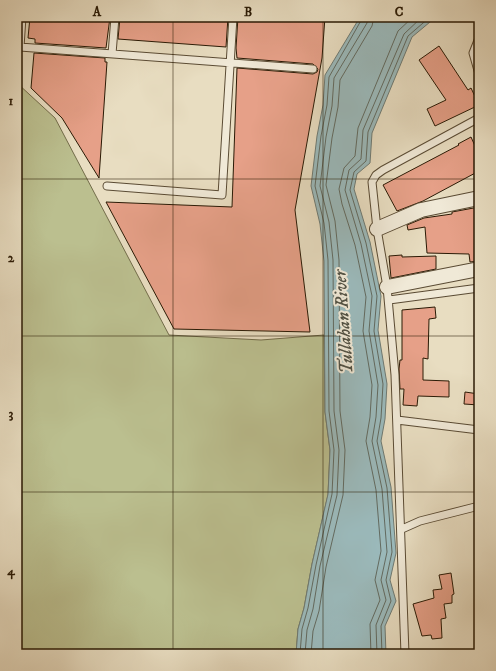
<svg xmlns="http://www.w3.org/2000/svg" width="496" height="671" font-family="'IM FELL DW Pica',serif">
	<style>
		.green { fill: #bbbf8f; stroke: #726c4a }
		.water { fill: #9bbabc; stroke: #6e7a73 }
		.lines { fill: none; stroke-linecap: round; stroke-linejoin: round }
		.shore { stroke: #626a60; stroke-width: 1 }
		.building { fill: #e6a088; stroke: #2a1a05 }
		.lane-casing { stroke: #5a4b34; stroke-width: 9 }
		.street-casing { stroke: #5a4b34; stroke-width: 16 }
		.lane { stroke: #f0e9d7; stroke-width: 7 }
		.street { stroke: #f0e9d7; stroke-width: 14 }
		.grid { fill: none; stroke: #2a1a05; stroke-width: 1; stroke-opacity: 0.55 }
		.labels { text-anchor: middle; stroke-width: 4; stroke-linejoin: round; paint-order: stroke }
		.water-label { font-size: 18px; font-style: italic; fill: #525245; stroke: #f0e9d7 }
		.neatline { fill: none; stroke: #2a1a05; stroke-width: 1.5 }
		.grid-label { font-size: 13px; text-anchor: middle; font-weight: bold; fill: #2a1a05 }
	</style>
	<rect width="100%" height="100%" fill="#e8ddc1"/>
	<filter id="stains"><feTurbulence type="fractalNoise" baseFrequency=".005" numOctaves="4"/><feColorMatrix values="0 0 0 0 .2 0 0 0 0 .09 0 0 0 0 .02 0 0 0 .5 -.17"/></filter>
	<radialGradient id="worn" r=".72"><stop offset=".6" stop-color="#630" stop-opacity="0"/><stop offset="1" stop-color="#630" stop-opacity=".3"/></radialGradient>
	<path class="green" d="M 17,83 L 55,118 L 169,335 L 261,340 L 324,335 L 325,412 L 330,450 L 328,495 L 312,564 L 304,608 L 298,629 L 296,654 L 17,654 Z"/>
	<path class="water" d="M 360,17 L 436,17 L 412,37 L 372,133 L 370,163 L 357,174 L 354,189 L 370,242 L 381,296 L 378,330 L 387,384 L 385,419 L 381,441 L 391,487 L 396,553 L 390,580 L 396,601 L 385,626 L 386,654 L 296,654 L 298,629 L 304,608 L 312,564 L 328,494 L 330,450 L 325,412 L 324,261 L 320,224 L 311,186 L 317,136 L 323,105 L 325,75 Z"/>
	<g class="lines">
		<path class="shore" d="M 300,654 L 302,629 L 308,608 L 316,565 L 332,494 L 334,450 L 329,411 L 328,260 L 324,223 L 315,186 L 321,136 L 327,105 L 329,77 L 363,17
			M 305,654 L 307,630 L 313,609 L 320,566 L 337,495 L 339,450 L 334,411 L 333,260 L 329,222 L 320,186 L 326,137 L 332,106 L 334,78 L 367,23 L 368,17
			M 311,654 L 313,631 L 319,611 L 326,567 L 343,495 L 345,450 L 340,411 L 339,260 L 335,221 L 326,185 L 332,138 L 338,107 L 340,80 L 372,26 L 374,17
			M 371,654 L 370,624 L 380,600 L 375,580 L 381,551 L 376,490 L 366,441 L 370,417 L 372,385 L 363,331 L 366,297 L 355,245 L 342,204 L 339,189 L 344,168 L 355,156 L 358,128 L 398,31 L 413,17
			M 377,654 L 376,625 L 386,600 L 381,580 L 387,552 L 382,489 L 372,441 L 376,417 L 378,385 L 369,331 L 372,296 L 361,244 L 345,190 L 349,170 L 361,159 L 363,130 L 404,34 L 422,17
			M 382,654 L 381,626 L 391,601 L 386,580 L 392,552 L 387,488 L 377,441 L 381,418 L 383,384 L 374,331 L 377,296 L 366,243 L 350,190 L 354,172 L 366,161 L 368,132 L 408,36 L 430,17"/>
	</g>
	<path class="building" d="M 30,17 L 110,17 L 106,48 L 35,43 L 35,39 L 28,38 Z
		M 120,17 L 228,17 L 226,47 L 118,39 Z
		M 238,17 L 325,17 L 322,58 L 295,210 L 310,332 L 174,329 L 106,202 L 232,207 L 237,68 L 313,74 L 317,72 L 318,69 L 313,64 L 237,58 L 236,48 Z
		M 439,46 L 468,90 L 471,88 L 479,105 L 435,126 L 427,109 L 446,100 L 419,60 Z
		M 34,53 L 105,58 L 105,62 L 107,62 L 99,178 L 62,118 L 31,88 Z
		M 471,137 L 475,146 L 479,144 L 479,171 L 423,201 L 397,211 L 383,185 L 459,145 L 458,144 Z
		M 479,207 L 479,261 L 470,262 L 469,254 L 427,253 L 425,227 L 408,230 L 407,225 L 424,218 L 452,214 L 452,212 Z
		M 402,255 L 402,257 L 436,256 L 436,269 L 391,278 L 389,256 Z
		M 435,307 L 436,318 L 429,319 L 428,359 L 423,358 L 423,380 L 449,381 L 449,397 L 418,396 L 417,406 L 403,405 L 404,389 L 400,389 L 399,369 L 400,360 L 402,360 L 402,310 Z
		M 465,392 L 479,394 L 479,405 L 464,404 Z
		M 451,573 L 454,594 L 452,595 L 452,603 L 444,604 L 446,618 L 441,619 L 442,638 L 432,639 L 431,635 L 422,636 L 413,604 L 434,598 L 433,590 L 442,589 L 439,575 Z"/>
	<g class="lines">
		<g class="lane-casing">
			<path id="lane" d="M 22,17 L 20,47 L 313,69
				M 479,38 L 473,53 L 479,74
				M 112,54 L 115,17
				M 107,186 L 222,195 L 233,17
				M 389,300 L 479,288
				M 397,420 L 479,430
				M 402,529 L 420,521 L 479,506
				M 405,654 L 395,375 L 387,287 L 377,229 L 372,182 L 376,175 L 383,170 L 479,118"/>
		</g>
		<g class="street-casing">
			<path id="street" d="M 377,229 L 421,210 L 479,198
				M 387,287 L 479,269"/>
		</g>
		<use href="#lane" class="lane"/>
		<use href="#street" class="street"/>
	</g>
	<path class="grid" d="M 173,17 L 173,654M 323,17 L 323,654M 17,179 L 479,179M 17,336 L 479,336M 17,492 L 479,492"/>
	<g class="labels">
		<g class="water-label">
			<text transform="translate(343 322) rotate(-94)" y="6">Tullahan River</text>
		</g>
	</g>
	<rect width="496" height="671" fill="none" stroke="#e8ddc1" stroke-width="44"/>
	<rect x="22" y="22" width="452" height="627" class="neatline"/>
	<g class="grid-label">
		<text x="97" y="16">A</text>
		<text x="248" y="16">B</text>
		<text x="399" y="16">C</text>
		<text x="11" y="105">1</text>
		<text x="11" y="262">2</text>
		<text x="11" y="418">3</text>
		<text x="11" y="575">4</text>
	</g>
	<rect width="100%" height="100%" filter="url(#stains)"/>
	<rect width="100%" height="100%" fill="url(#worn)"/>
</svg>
